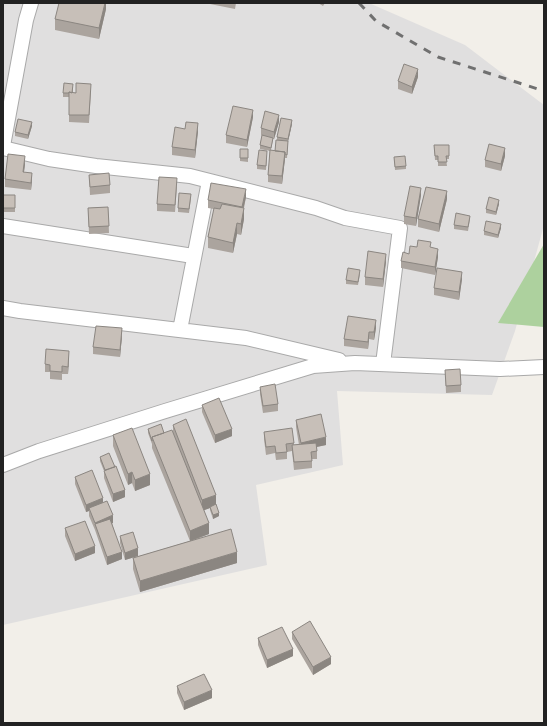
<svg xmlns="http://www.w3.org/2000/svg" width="547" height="726" font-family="Cabin,sans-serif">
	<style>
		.residential { fill: #e0dfdf }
		.forest { fill: #add19e }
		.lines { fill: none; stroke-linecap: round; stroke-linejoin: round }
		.minor-casing { stroke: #a9a9a9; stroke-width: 16 }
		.minor { stroke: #fff; stroke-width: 14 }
		.rail { stroke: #707070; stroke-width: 3; stroke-dasharray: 8 8; stroke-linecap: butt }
		.wall { fill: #aba49e }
		.shaded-wall { fill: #8b8681 }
		.building { fill: #c7bfb8; stroke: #8b8681 }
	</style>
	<rect width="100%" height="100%" fill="#f2efe9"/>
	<path class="residential" d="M 3,3 L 369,3 L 465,45 L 544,105 L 544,225 L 515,331 L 492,395 L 337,391 L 343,465 L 256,485 L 267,565 L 3,625 Z"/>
	<path class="forest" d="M 544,244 L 544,327 L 498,323 Z"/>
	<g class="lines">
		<g class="minor-casing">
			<path id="minor" d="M 3,146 L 26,20 L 31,3
				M 3,148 L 49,159 L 96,166 L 190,176 L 316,208 L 345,218 L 400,228 L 383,364
				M 3,226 L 193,256
				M 3,308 L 20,311 L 246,338 L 339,360
				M 180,330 L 209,181
				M 3,465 L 39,451 L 165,411 L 313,366 L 355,363 L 500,369 L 544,367"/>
		</g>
		<use href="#minor" class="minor"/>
		<path class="rail" d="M 359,3 L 376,21 L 438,57 L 544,91"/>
	</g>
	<path class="wall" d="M 106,3 L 106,9 L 99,39 L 55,30 L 55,19 Z
		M 205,3 L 236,3 L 235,9 Z
		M 318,3 L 325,3 L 323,6 Z
		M 418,77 L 412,94 L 398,89 L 398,81 Z
		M 73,87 L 73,93 L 91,91 L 89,123 L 69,122 L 69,97 L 63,97 L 63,93 Z
		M 253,117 L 247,147 L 226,143 L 226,135 Z
		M 279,122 L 274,139 L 273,139 L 271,150 L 275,151 L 277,140 L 277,137 L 292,124 L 288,141 L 287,158 L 285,158 L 282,184 L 268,182 L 268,175 L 270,151 L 260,149 L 260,145 L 262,135 L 261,135 L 261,128 Z
		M 32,126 L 28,139 L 15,136 L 15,132 Z
		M 198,131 L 195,158 L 172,155 L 172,147 Z
		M 434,145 L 449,145 L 449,159 L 446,159 L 447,166 L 438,166 L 438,160 L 435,160 Z
		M 248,149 L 248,162 L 240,161 L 240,158 Z
		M 267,155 L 266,170 L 257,169 L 257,165 Z
		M 505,156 L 501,171 L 485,167 L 485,160 Z
		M 394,157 L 406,166 L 406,169 L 395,170 Z
		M 25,164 L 24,172 L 32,180 L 31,190 L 5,187 L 5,179 Z
		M 89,175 L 110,185 L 110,193 L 90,195 Z
		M 177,186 L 175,212 L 157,211 L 157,204 Z
		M 3,195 L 15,195 L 15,212 L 3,212 Z
		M 421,195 L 416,226 L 404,224 L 404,216 Z
		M 246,197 L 244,208 L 244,219 L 241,235 L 237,234 L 233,253 L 208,248 L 208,237 L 214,209 L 208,208 L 208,200 Z
		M 191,198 L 189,213 L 178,212 L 178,208 Z
		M 447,199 L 439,232 L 418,227 L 418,219 Z
		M 499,204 L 496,215 L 486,213 L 486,209 Z
		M 108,207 L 109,233 L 89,234 L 88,208 Z
		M 470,219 L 468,231 L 454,229 L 454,225 Z
		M 501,228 L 498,238 L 484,235 L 484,231 Z
		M 417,247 L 431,248 L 438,257 L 435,275 L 401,268 L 401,261 Z
		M 386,261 L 383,287 L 365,285 L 365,277 Z
		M 360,274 L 358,285 L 346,284 L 346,280 Z
		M 462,279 L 459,300 L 434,295 L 434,288 Z
		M 376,328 L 374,340 L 369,339 L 368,349 L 344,346 L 344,339 Z
		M 122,336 L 120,357 L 93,354 L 93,347 Z
		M 69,358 L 68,374 L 62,374 L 62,380 L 50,379 L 50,372 L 45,372 L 45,364 Z
		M 445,370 L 461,385 L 461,392 L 446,393 Z
		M 260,387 L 278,404 L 278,411 L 263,413 L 260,394 Z
		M 202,405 L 232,436 L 215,443 L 202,412 Z
		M 296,420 L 326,445 L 317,447 L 317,459 L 312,459 L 312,468 L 294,470 L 292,451 L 287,452 L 287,459 L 276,460 L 275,453 L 266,455 L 264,439 L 264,432 L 294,443 L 294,445 L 299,445 L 296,427 Z
		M 173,425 L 216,505 L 219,516 L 213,519 L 210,510 L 210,508 L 204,510 L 209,534 L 192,541 L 237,563 L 140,592 L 133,569 L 133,558 L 190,541 L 152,448 L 152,444 L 148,433 L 148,429 L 164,433 L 173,431 Z
		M 113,435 L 150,485 L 135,491 L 132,483 L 128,485 L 113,446 Z
		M 100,457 L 125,497 L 113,502 L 104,478 L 104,471 L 100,461 Z
		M 75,477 L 103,502 L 113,523 L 112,523 L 122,559 L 107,565 L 95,530 L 89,516 L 89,511 L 86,512 L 75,484 Z
		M 65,528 L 95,553 L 75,561 L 65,536 Z
		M 120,536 L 138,556 L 125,560 L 120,543 Z
		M 292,632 L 331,664 L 313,675 L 292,639 Z
		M 258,638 L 293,656 L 267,668 L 258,645 Z
		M 177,686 L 212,698 L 184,710 L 177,693 Z"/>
	<path class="shaded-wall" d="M 105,3 L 106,3 L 106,9 L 99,39 L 99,28 Z
		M 418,69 L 418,77 L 412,94 L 412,87 Z
		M 253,110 L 253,117 L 247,147 L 247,140 Z
		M 279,115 L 279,122 L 274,139 L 274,132 Z
		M 292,120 L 292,124 L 288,142 L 288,139 Z
		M 32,122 L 32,126 L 28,139 L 28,135 Z
		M 198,123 L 198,131 L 195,158 L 195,150 Z
		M 505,148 L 505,156 L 501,171 L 501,164 Z
		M 285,152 L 285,159 L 282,184 L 282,176 Z
		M 25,156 L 25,164 L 23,179 L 23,172 Z
		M 32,173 L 32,180 L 31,190 L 31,183 Z
		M 421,188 L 421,195 L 416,226 L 416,218 Z
		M 246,189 L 246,197 L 242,214 L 242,207 Z
		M 447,191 L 447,199 L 439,232 L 439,224 Z
		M 499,200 L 499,204 L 496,215 L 496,212 Z
		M 244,208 L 244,219 L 241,235 L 241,224 Z
		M 237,223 L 237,234 L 233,253 L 233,243 Z
		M 501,224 L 501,228 L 498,238 L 498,235 Z
		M 438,249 L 438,257 L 435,275 L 435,267 Z
		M 386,254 L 386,261 L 383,287 L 383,279 Z
		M 462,272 L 462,279 L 459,300 L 459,292 Z
		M 376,320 L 376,328 L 374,340 L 374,332 Z
		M 122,328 L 122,336 L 120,357 L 120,350 Z
		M 369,332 L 369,339 L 368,349 L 368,342 Z
		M 69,351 L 69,358 L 68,374 L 68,367 Z
		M 232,429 L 232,436 L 215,443 L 215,435 Z
		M 326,437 L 326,445 L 301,450 L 301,443 Z
		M 132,472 L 132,483 L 128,485 L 128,474 Z
		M 150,474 L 150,485 L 135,491 L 135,480 Z
		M 125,490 L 125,497 L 113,502 L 113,494 Z
		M 216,495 L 216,506 L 210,507 L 210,508 L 202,511 L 202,500 Z
		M 103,498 L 103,506 L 89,508 L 89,511 L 86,512 L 86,505 Z
		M 219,513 L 219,516 L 213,519 L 213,515 Z
		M 113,515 L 113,523 L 97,529 L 95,524 L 95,530 L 95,523 Z
		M 209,523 L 209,534 L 190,541 L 190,531 Z
		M 95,546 L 95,553 L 75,561 L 75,554 Z
		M 138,548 L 138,556 L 125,560 L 125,553 Z
		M 122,552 L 122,559 L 107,565 L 107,557 Z
		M 237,552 L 237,563 L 140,592 L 140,581 Z
		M 293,649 L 293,656 L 267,668 L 267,660 Z
		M 331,657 L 331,664 L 313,675 L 313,667 Z
		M 212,690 L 212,698 L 184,710 L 184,702 Z"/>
	<path class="building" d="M 59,3 L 105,3 L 99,28 L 55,19 Z
		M 404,64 L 418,69 L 412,87 L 398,81 Z
		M 64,83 L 73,84 L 72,93 L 69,92 L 69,93 L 63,93 Z
		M 76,83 L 91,84 L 89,115 L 69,115 L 69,92 L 76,93 Z
		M 233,106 L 253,110 L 247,140 L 226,135 Z
		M 265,111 L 279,115 L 274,132 L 261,128 Z
		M 281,118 L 292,120 L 288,139 L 277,137 Z
		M 18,119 L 32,122 L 28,135 L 15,132 Z
		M 186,122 L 198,123 L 195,150 L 172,147 L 175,127 L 185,129 Z
		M 262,135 L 273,138 L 271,148 L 260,145 Z
		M 276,140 L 288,141 L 287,155 L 285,154 L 285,152 L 275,151 Z
		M 489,144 L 505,148 L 501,164 L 485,160 Z
		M 434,145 L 449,145 L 449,156 L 446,156 L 447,162 L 438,162 L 438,156 L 435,156 Z
		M 240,149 L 248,149 L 248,158 L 240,158 Z
		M 259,150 L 267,151 L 266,166 L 257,165 Z
		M 270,150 L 285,152 L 282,176 L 268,175 Z
		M 8,154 L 25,156 L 23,172 L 32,173 L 31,183 L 5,179 Z
		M 405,156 L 406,166 L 395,167 L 394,157 Z
		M 109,173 L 110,185 L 90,187 L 89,175 Z
		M 159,177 L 177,178 L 175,205 L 157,204 Z
		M 211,183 L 246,189 L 242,207 L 208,200 Z
		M 410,186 L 421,188 L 416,218 L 404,216 Z
		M 426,187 L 447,191 L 439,224 L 418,219 Z
		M 179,193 L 191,194 L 189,209 L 178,208 Z
		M 3,195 L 15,195 L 15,208 L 3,208 Z
		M 489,197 L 499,200 L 496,212 L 486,209 Z
		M 222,204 L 244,208 L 241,224 L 237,223 L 233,243 L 208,237 L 214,208 L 220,209 Z
		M 108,207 L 109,226 L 89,227 L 88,208 Z
		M 456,213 L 470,216 L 468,227 L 454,225 Z
		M 486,221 L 501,224 L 498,235 L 484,231 Z
		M 418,240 L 431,242 L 430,247 L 438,249 L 435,267 L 401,261 L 403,252 L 409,254 L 410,246 L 417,247 Z
		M 368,251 L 386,254 L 383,279 L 365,277 Z
		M 348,268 L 360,270 L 358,282 L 346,280 Z
		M 437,268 L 462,272 L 459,292 L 434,288 Z
		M 348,316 L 376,320 L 374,332 L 369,332 L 368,342 L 344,339 Z
		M 96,326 L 122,328 L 120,350 L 93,347 Z
		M 46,349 L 69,351 L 68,367 L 62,366 L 62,372 L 50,371 L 50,365 L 45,364 Z
		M 460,369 L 461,385 L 446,386 L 445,370 Z
		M 275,384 L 278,404 L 263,406 L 260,387 Z
		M 219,398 L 232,429 L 215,435 L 202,405 Z
		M 321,414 L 326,437 L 301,443 L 296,420 Z
		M 186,419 L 216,495 L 202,500 L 173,425 Z
		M 161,424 L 164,433 L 152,437 L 152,441 L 148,429 Z
		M 132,428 L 150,474 L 135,480 L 132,472 L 128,474 L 113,435 Z
		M 292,428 L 294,443 L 286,444 L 287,452 L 276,453 L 275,446 L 266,447 L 264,432 Z
		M 172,430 L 209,523 L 190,531 L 152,437 Z
		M 316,443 L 317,451 L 311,452 L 312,461 L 294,462 L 292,445 Z
		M 109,453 L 115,467 L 105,470 L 100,457 Z
		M 116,466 L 125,490 L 113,494 L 104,471 Z
		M 92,470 L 103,498 L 86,505 L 75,477 Z
		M 107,501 L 113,515 L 95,523 L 89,508 Z
		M 216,504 L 219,513 L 213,515 L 210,507 Z
		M 110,519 L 122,552 L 107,557 L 95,524 Z
		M 85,521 L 95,546 L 75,554 L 65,528 Z
		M 231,529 L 237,552 L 140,581 L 133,558 Z
		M 133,532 L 138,548 L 125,553 L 120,536 Z
		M 310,621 L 331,657 L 313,667 L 292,632 Z
		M 282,627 L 293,649 L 267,660 L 258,638 Z
		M 204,674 L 212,690 L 184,702 L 177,686 Z"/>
	<rect width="547" height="726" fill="none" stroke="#222222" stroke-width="8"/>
</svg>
